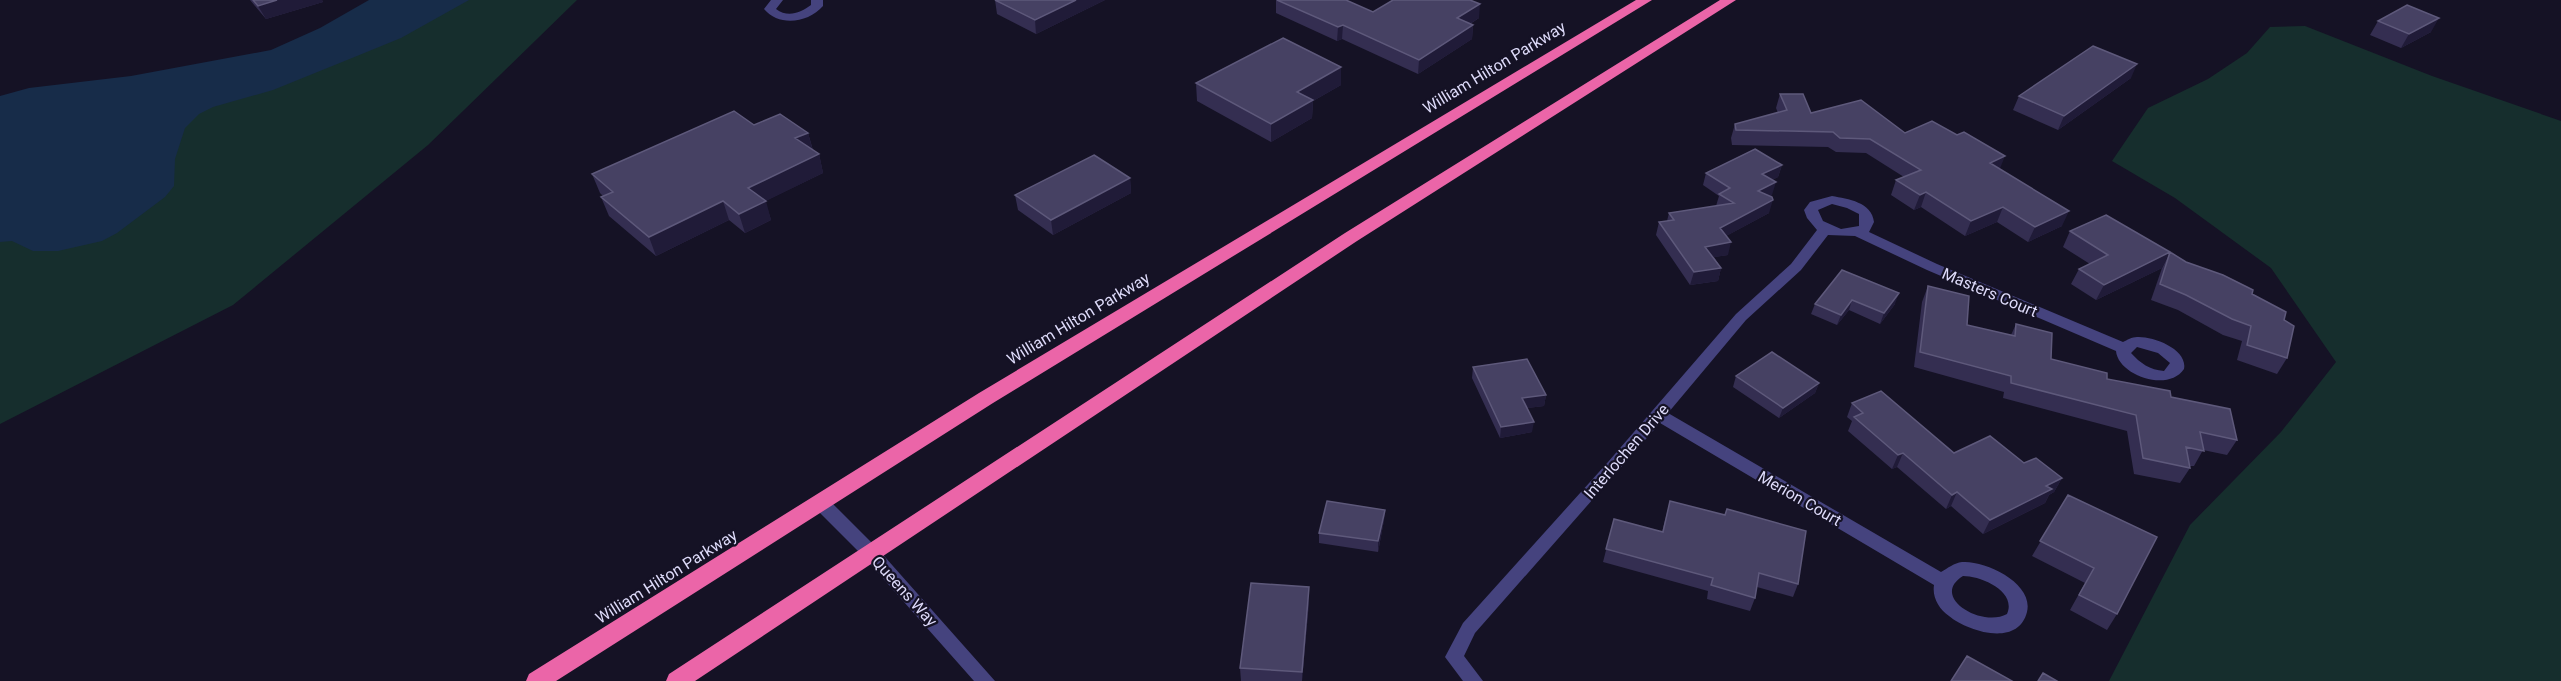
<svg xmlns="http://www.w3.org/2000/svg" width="2561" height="681" font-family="Roboto,sans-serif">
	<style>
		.green { fill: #162e2d }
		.water { fill: #172c49 }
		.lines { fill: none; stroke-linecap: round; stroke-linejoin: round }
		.street { fill: #45437e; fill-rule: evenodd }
		.highway { fill: #eb65a8; fill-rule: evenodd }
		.wall { fill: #342e51 }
		.shaded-wall { fill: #201b38 }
		.building { fill: #464163; stroke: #5e597b; stroke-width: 1.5 }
		.labels { text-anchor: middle; stroke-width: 4.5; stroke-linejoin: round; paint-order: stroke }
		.street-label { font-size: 16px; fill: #dedbfa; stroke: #151225 }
	</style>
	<rect width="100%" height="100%" fill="#151225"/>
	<path class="green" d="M 410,0 L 577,0 L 428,145 L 233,305 L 0,424 L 0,225 L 50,190 Z
		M 2305,26 L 2432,76 L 2561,121 L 2561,681 L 2109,681 L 2190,525 L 2281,432 L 2336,362 L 2271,268 L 2175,198 L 2112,161 L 2148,108 L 2208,79 L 2247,53 L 2270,27 Z"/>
	<path class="water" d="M 369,0 L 469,0 L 401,38 L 352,58 L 273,90 L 213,107 L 199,114 L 185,128 L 175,159 L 174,186 L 165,197 L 117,233 L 102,241 L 58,251 L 33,251 L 12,241 L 0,242 L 0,96 L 29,88 L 131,76 L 271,50 L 320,28 Z"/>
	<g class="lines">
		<path class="street" d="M 771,0 L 783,0 L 776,9 C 788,18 800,13 811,5 L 811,0 L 823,0 L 823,6 C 808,23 779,27 764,9 Z
			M 1832,196 C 1848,199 1872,202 1874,222 L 1869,232 L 1937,264 L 2123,342 C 2127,340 2132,337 2137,337 C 2153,336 2188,349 2184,369 C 2168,393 2118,375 2116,351 L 1927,270 L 1855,236 L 1828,235 L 1801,270 L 1746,320 L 1668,413 L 1941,572 C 1948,568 1954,563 1962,562 C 1985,560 2034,583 2027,612 C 2018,648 1967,631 1949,616 C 1939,609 1932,597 1934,585 L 1660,423 L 1475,633 L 1464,656 L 1483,681 L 1463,681 L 1445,657 L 1463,623 L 1608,462 L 1736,314 L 1791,264 L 1817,230 L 1807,218 L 1804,210 L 1810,202 ZM 1832,204 L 1847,208 L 1859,214 L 1859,226 L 1841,229 L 1823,221 L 1818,210 ZM 2137,347 L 2158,353 L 2170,363 L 2164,371 C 2150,370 2140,363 2131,353 ZM 1963,576 C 1981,576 2017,591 2007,614 C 1982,628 1929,597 1963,576 Z
			M 822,498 L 828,499 L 877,548 L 995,681 L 974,681 L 865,558 L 816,509 L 814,504 L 816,499 Z"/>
		<path class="highway" d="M 1636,0 L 1652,0 L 993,403 L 556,681 L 526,681 L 529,674 L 979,393 Z
			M 1720,0 L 1736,0 L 1357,241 L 695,681 L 666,681 L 669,674 L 1345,233 Z"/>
	</g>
	<path class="wall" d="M 250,0 L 322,0 L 323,2 L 266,19 Z
		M 995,0 L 1105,0 L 1036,34 L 997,14 Z
		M 1276,0 L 1346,0 L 1373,12 L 1479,18 L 1470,24 L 1473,25 L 1472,39 L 1418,74 L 1342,39 L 1337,41 L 1276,13 Z
		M 2378,21 L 2431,32 L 2401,48 L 2370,35 Z
		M 1341,67 L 1341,85 L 1313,101 L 1312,118 L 1271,142 L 1197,101 L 1196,83 Z
		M 2131,78 L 2058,130 L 2013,110 L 2019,96 Z
		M 1780,94 L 1811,113 L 1905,133 L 2000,169 L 2062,226 L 2028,242 L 1997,222 L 1965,236 L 1921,207 L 1914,210 L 1891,195 L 1896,180 L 1904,177 L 1866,153 L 1836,152 L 1828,147 L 1732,145 L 1731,138 L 1735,124 L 1778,113 L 1776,108 Z
		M 754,125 L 808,133 L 813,150 L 819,154 L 823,173 L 765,201 L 771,220 L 745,233 L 729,220 L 656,256 L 609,216 L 601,197 L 603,196 L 600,193 L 592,174 Z
		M 1782,165 L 1778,177 L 1772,180 L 1772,195 L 1770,196 L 1769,213 L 1726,236 L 1728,255 L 1714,257 L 1721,268 L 1718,281 L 1690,285 L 1656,235 L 1659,222 L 1667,221 L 1669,213 L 1716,206 L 1719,196 L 1703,185 L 1706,173 Z
		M 1130,178 L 1131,193 L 1053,235 L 1018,210 L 1015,195 Z
		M 2070,231 L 2162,268 L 2096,300 L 2071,284 L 2079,269 L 2090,264 L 2063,247 Z
		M 2170,252 L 2186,262 L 2252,294 L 2284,320 L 2287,358 L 2277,374 L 2237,360 L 2242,341 L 2223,335 L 2178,310 L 2151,300 L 2162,268 Z
		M 1842,270 L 1895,304 L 1880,324 L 1849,310 L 1837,325 L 1811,314 L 1815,304 Z
		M 1928,286 L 1967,325 L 2011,335 L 2016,324 L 2051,359 L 2107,379 L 2171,397 L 2237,440 L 2227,455 L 2203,450 L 2194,466 L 2190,466 L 2190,468 L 2180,483 L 2134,474 L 2127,431 L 2003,398 L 2004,392 L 1914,367 L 1922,302 Z
		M 1473,367 L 1546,395 L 1544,406 L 1527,408 L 1532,432 L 1500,438 L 1472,378 Z
		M 1736,376 L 1819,383 L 1815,393 L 1779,418 L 1733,387 Z
		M 1852,403 L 1954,453 L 2024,463 L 2062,478 L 2054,492 L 2049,495 L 2045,503 L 1983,534 L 1951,506 L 1946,509 L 1897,467 L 1892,469 L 1848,431 L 1852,421 L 1847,417 Z
		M 2068,495 L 2117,614 L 2107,630 L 2070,610 L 2085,583 L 2032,556 Z
		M 1670,501 L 1725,515 L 1727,509 L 1798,584 L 1793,597 L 1757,587 L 1755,598 L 1750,611 L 1707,599 L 1708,591 L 1603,562 L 1614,519 L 1662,532 Z
		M 1385,510 L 1384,520 L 1378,552 L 1319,543 L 1319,533 Z
		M 1309,602 L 1302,681 L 1241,681 L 1240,668 Z"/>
	<path class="shaded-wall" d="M 277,0 L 322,0 L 323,2 L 266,19 L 258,6 Z
		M 1076,0 L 1105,0 L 1036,34 L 1035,20 Z
		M 1480,4 L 1479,18 L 1456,32 L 1457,18 Z
		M 2439,18 L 2431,32 L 2401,48 L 2409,34 Z
		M 1343,25 L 1342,39 L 1337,41 L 1338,27 Z
		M 1473,25 L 1472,39 L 1418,74 L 1419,60 Z
		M 2137,64 L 2131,78 L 2058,130 L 2064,116 Z
		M 1341,67 L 1341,85 L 1313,101 L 1312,118 L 1271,142 L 1271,124 L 1297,92 Z
		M 808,133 L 813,151 L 795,138 Z
		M 819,154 L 823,173 L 754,207 L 748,188 Z
		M 2005,156 L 1999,171 L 1990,163 Z
		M 1782,165 L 1778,177 L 1759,187 L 1762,174 Z
		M 1130,178 L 1131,193 L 1053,235 L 1051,220 Z
		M 1776,182 L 1772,195 L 1755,204 L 1758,191 Z
		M 1926,192 L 1921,207 L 1914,210 L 1920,195 Z
		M 1773,200 L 1769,213 L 1717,241 L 1720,228 Z
		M 723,201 L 729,220 L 656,256 L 649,237 Z
		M 766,201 L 771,220 L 745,233 L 739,214 Z
		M 2003,207 L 1997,222 L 1965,236 L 1971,221 Z
		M 2069,211 L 2062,226 L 2028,242 L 2035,227 Z
		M 1731,242 L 1728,255 L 1702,259 L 1705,247 Z
		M 2170,252 L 2162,268 L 2096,300 L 2104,285 Z
		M 1721,268 L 1718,281 L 1690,285 L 1694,272 Z
		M 1899,293 L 1895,304 L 1880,324 L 1884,313 Z
		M 1852,300 L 1849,310 L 1837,325 L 1841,315 Z
		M 1819,383 L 1815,393 L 1779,418 L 1783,408 Z
		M 1546,395 L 1544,406 L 1521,409 L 1522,398 Z
		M 1534,422 L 1532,432 L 1500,438 L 1501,427 Z
		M 1903,453 L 1897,467 L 1892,469 L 1898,455 Z
		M 2062,478 L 2054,492 L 2049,495 L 2045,503 L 1983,534 L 1990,520 L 2046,486 Z
		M 1957,492 L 1951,506 L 1946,509 L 1952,495 Z
		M 1385,510 L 1384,520 L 1378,552 L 1378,541 Z
		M 1309,587 L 1309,602 L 1302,681 L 1302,672 Z"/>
	<path class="building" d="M 253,0 L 277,0 L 258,6 Z
		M 995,0 L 1076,0 L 1035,20 Z
		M 1277,0 L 1346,0 L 1373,12 L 1393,0 L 1470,0 L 1480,4 L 1457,18 L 1473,25 L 1419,60 L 1343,25 L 1338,27 Z
		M 2407,5 L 2439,18 L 2409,34 L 2378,21 Z
		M 1283,38 L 1341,67 L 1297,92 L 1313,100 L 1271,124 L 1196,83 Z
		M 2093,46 L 2137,64 L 2064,116 L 2019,96 Z
		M 1780,94 L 1803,94 L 1811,113 L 1861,100 L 1905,133 L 1932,121 L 1957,135 L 1964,132 L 2005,156 L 1990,163 L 2069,211 L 2035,227 L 2003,207 L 1971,221 L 1926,192 L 1920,195 L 1896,180 L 1921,170 L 1870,139 L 1840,138 L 1833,132 L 1736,130 L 1735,124 L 1787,110 Z
		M 734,111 L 754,125 L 780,114 L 808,133 L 795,138 L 819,154 L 748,188 L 766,201 L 739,214 L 723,201 L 649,237 L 601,197 L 613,192 L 592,174 Z
		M 1755,149 L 1782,165 L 1762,174 L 1776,182 L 1758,191 L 1772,197 L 1773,200 L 1720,228 L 1731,242 L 1705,247 L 1721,268 L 1694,272 L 1659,222 L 1674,220 L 1669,213 L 1734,203 L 1719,194 L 1730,188 L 1706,173 Z
		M 1094,155 L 1130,178 L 1051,220 L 1015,195 Z
		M 2106,215 L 2170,252 L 2104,285 L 2079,269 L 2108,255 L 2070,231 Z
		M 2170,252 L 2186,262 L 2223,275 L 2253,290 L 2252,294 L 2286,312 L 2284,320 L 2294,326 L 2287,358 L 2247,345 L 2251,326 L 2232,319 L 2186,295 L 2160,284 Z
		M 1842,270 L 1899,293 L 1884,313 L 1852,300 L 1841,315 L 1815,304 Z
		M 1928,286 L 1969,296 L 1967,325 L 2015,336 L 2016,324 L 2052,333 L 2051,359 L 2107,373 L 2107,379 L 2170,391 L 2171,397 L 2230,409 L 2237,440 L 2200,432 L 2204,451 L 2186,447 L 2190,468 L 2143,458 L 2136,415 L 2011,383 L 2011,376 L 1920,352 Z
		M 1772,352 L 1819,383 L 1783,408 L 1736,376 Z
		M 1527,359 L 1546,395 L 1522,398 L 1534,422 L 1501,427 L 1473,367 Z
		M 1881,391 L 1954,453 L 1990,436 L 2024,463 L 2036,458 L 2062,478 L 2046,486 L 2052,489 L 1990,520 L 1957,492 L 1952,495 L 1903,453 L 1898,455 L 1854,417 L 1863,413 L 1852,403 Z
		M 2068,495 L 2157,537 L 2117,614 L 2079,595 L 2094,568 L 2040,541 Z
		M 1327,501 L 1385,510 L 1378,541 L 1319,533 Z
		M 1670,501 L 1725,515 L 1727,509 L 1806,531 L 1798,584 L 1759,573 L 1755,598 L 1711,585 L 1713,578 L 1606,549 L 1614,519 L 1663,532 Z
		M 1251,583 L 1309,587 L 1302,672 L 1240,668 Z
		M 1967,656 L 2012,681 L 1951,681 Z
		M 2043,673 L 2057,681 L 2038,681 Z"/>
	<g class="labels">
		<g class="street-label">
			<text transform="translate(1494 67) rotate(-31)" y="6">William Hilton Parkway</text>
			<text transform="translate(1990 292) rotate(23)" y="6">Masters Court</text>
			<text transform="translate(1078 318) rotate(-31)" y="6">William Hilton Parkway</text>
			<text transform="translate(1626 451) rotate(-49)" y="6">Interlochen Drive</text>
			<text transform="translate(1800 498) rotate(30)" y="6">Merion Court</text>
			<text transform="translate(666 576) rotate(-32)" y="6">William Hilton Parkway</text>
			<text transform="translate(905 591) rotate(48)" y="6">Queens Way</text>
		</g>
	</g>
</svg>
